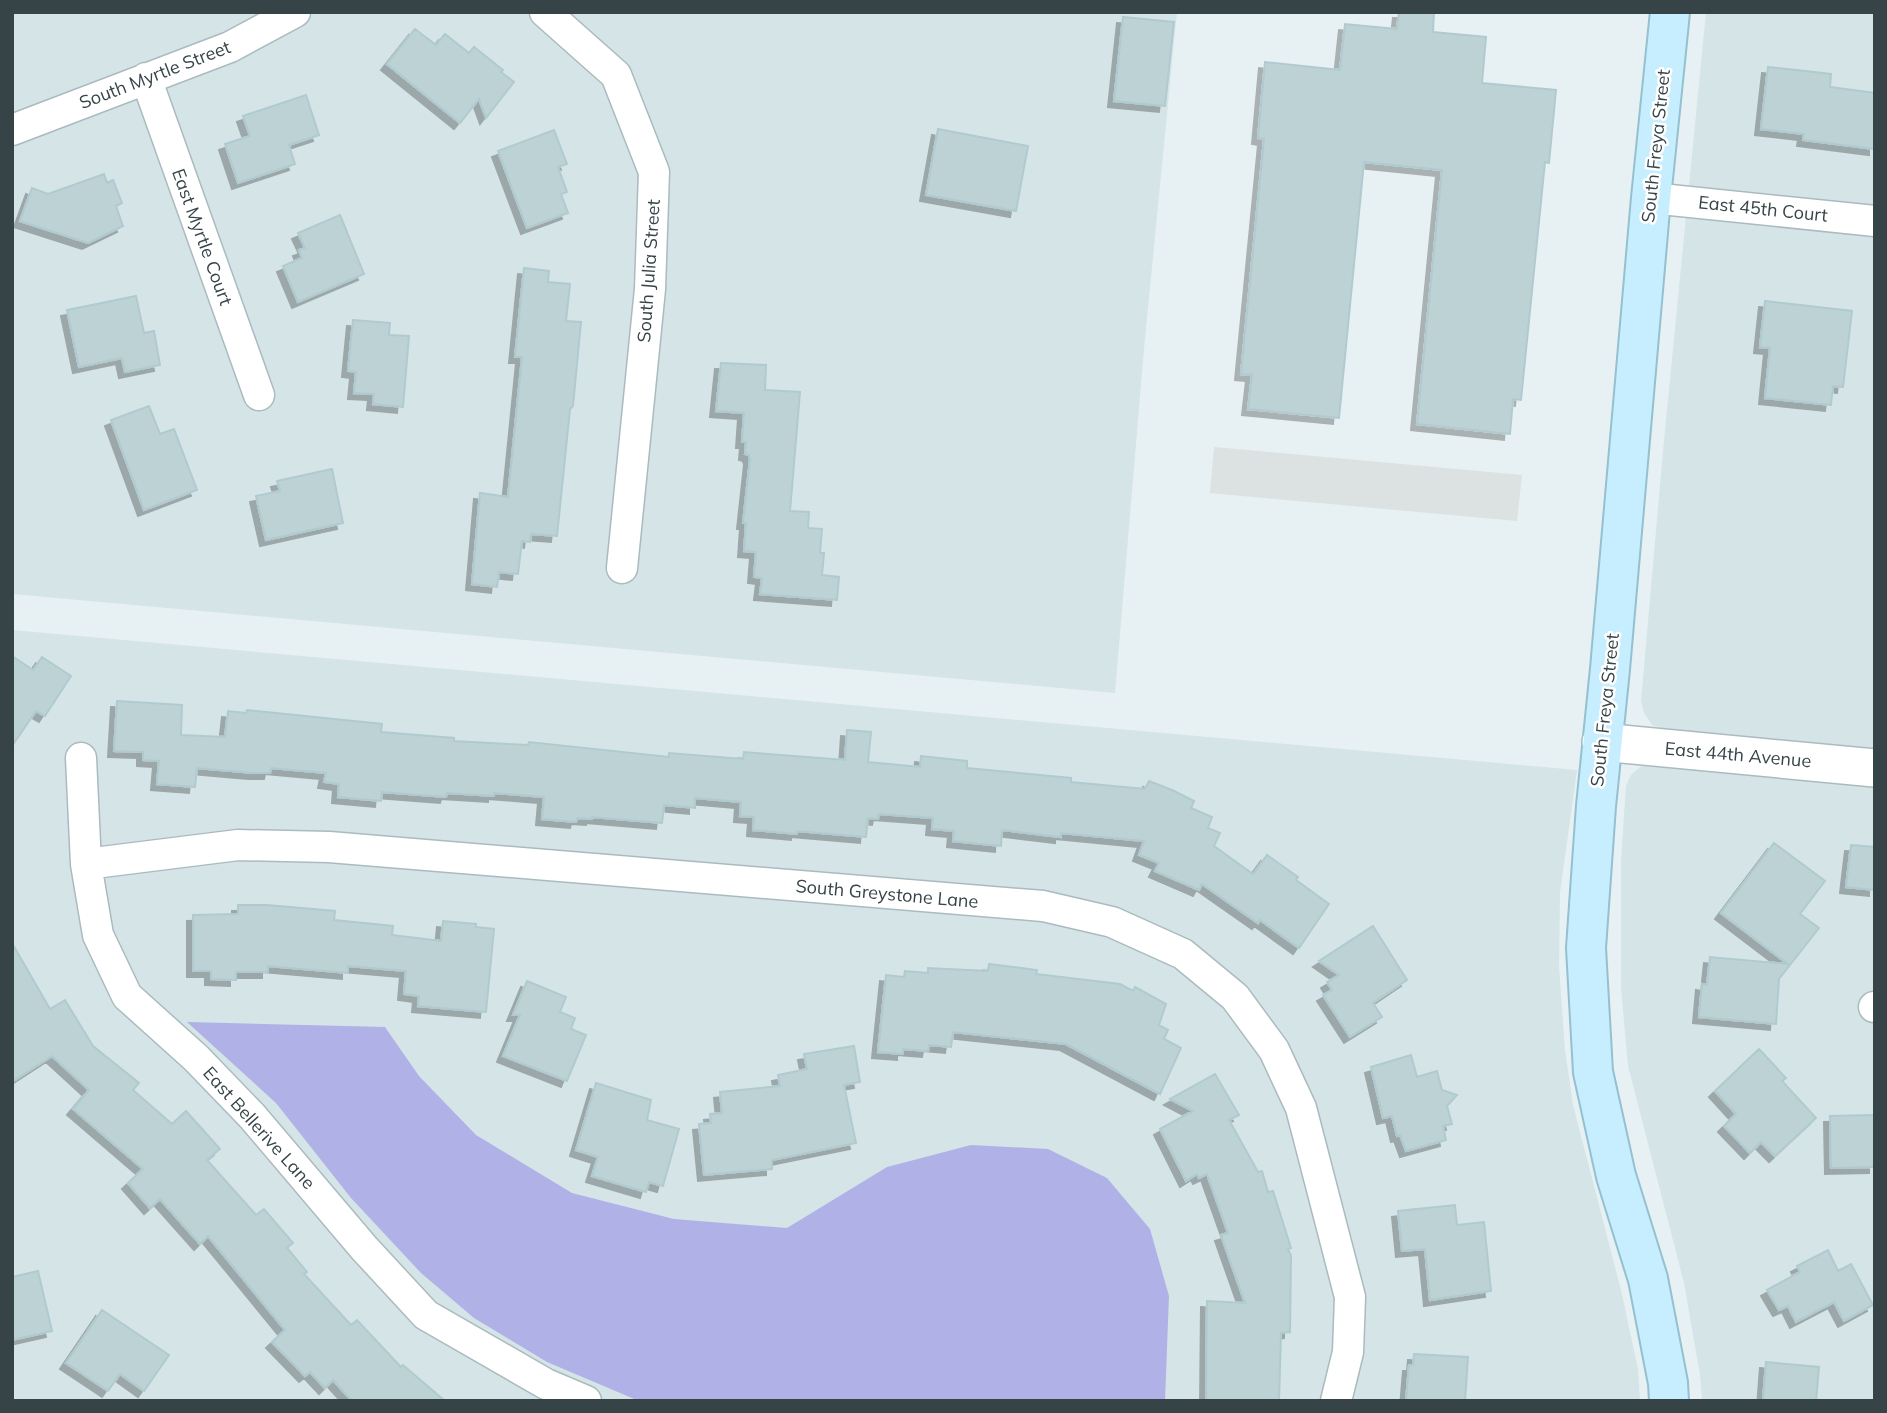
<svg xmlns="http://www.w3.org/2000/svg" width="1887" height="1413" font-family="Mulish,sans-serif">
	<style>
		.residential { fill: #d5e4e7 }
		.green { fill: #b0b2e7 }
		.parking { fill: #dce1e2 }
		.building { fill: #bdd2d5; stroke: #b0cbd0; stroke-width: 2; filter: url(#shadow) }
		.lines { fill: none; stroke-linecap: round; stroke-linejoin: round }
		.minor-casing { stroke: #aabbbf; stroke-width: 33 }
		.tertiary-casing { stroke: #aabbbf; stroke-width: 40 }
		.secondary-casing { stroke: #95c0d0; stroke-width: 42 }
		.minor { stroke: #fff; stroke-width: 30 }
		.tertiary { stroke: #fff; stroke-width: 37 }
		.secondary { stroke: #c7eefe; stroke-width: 38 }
		.labels { text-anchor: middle; stroke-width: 5; stroke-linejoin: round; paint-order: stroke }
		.street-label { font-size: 18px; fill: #364447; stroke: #fff }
	</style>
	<defs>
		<filter id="shadow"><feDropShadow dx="-6" dy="6" stdDeviation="0" flood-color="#0004"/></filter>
	</defs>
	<rect width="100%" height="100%" fill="#e7f1f3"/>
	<path class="residential" d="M 12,12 L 1177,12 L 1144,349 L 1115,693 L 12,594 Z
		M 1706,12 L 1875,12 L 1875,748 L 1666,730 L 1652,725 L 1644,713 L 1641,701 L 1663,451 Z
		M 12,630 L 1577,770 L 1560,893 L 1559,966 L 1565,1050 L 1573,1105 L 1621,1290 L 1638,1369 L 1640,1401 L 12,1401 Z
		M 1653,763 L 1875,781 L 1875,1401 L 1702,1401 L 1700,1375 L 1684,1283 L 1628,1066 L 1621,988 L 1621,860 L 1626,786 L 1631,775 L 1640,767 Z"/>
	<path class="green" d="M 187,1022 L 385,1027 L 419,1076 L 476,1135 L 572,1193 L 674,1219 L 787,1228 L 887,1167 L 971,1145 L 1048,1149 L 1107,1178 L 1150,1229 L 1169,1296 L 1165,1401 L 639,1401 L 547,1362 L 474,1318 L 421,1273 L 351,1198 L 276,1103 Z"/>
	<path class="parking" d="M 1214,447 L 1522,475 L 1517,521 L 1210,493 Z"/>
	<path class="building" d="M 1399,12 L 1434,12 L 1433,32 L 1486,37 L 1482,83 L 1556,90 L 1549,163 L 1545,162 L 1521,400 L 1513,399 L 1510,434 L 1417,424 L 1442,170 L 1364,162 L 1339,418 L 1248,409 L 1252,375 L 1241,374 L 1264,139 L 1258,138 L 1265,62 L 1340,70 L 1345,24 L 1397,29 Z
		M 1123,17 L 1174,22 L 1165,106 L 1114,101 Z
		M 415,29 L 436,45 L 445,34 L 469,53 L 474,47 L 503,70 L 501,72 L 514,82 L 486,118 L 479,99 L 460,123 L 387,64 Z
		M 1768,67 L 1831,74 L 1830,87 L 1875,93 L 1875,149 L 1803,140 L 1804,134 L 1761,129 Z
		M 306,95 L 319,135 L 289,145 L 295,164 L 238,183 L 225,144 L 250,136 L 243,116 Z
		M 938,129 L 1028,146 L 1016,211 L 926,195 Z
		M 554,130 L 567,164 L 558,167 L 567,192 L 561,194 L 568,213 L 527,228 L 498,151 Z
		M 104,174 L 107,183 L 113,180 L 122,203 L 116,206 L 123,226 L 88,243 L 20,221 L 32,188 L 48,194 Z
		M 340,215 L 364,274 L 298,302 L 283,266 L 302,258 L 299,250 L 305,248 L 298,233 Z
		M 524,268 L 549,271 L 548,282 L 570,284 L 566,321 L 581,322 L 573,406 L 570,409 L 557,536 L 531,534 L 530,542 L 522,541 L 518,574 L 499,572 L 497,587 L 472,584 L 480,493 L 508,497 L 522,357 L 515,357 Z
		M 136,296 L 144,333 L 154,331 L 160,365 L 125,372 L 122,358 L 79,367 L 67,310 Z
		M 1765,301 L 1852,311 L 1843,387 L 1833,386 L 1831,405 L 1765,398 L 1770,348 L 1760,347 Z
		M 353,320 L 390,323 L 389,335 L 409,336 L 403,407 L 373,404 L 374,394 L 354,393 L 356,372 L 348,371 Z
		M 721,363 L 766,365 L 765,390 L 800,392 L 790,511 L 809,512 L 808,528 L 822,529 L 820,553 L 824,553 L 822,575 L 839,577 L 837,600 L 760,594 L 762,578 L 754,577 L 756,552 L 744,551 L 746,523 L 743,523 L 750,459 L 749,455 L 745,454 L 746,442 L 742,442 L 744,413 L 716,411 Z
		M 149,406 L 160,434 L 174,429 L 197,490 L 144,510 L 111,420 Z
		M 332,469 L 343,523 L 266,540 L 256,496 L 280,491 L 277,481 Z
		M 12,656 L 33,670 L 42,657 L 71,676 L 45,716 L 36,711 L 12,746 Z
		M 117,701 L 182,705 L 181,735 L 225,737 L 228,711 L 246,713 L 247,710 L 382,724 L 381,732 L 454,738 L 454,741 L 528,745 L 529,742 L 669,757 L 669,753 L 743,759 L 744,752 L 845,760 L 847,730 L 871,732 L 868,762 L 920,767 L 921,756 L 967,761 L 967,768 L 1071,778 L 1071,782 L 1145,789 L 1149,781 L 1172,790 L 1194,801 L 1191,808 L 1212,817 L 1208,828 L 1220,833 L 1214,846 L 1253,874 L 1267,855 L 1298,877 L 1296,880 L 1329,904 L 1299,948 L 1260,920 L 1258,923 L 1202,884 L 1199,890 L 1155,871 L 1159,863 L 1139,855 L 1144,841 L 1061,833 L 1061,837 L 1002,830 L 1001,846 L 953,841 L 954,831 L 932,829 L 933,818 L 879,814 L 878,819 L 868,818 L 866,837 L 797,831 L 797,834 L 753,830 L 754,817 L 740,816 L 741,802 L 695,798 L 695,808 L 664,805 L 662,823 L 592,817 L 592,819 L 577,818 L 576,822 L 542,819 L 544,797 L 494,793 L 494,796 L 447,793 L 446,797 L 382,792 L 381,801 L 338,797 L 339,784 L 324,782 L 326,773 L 271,768 L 270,773 L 254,773 L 197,768 L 195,787 L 157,784 L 159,761 L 143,760 L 143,752 L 114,751 Z
		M 1774,843 L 1825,881 L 1800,914 L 1819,928 L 1779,979 L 1776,1024 L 1699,1017 L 1702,984 L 1707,985 L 1710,957 L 1788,964 L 1721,913 Z
		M 1851,845 L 1875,847 L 1875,890 L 1846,887 Z
		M 238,905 L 267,905 L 335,911 L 334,920 L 393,926 L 392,935 L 441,941 L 443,921 L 476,924 L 476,927 L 494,929 L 486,1012 L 418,1006 L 419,996 L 404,994 L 406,971 L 348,966 L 348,973 L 268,966 L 268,972 L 236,972 L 236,980 L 211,979 L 211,971 L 193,971 L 193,915 L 238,914 Z
		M 1373,926 L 1407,980 L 1373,1003 L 1382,1017 L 1350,1037 L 1323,995 L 1332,990 L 1327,982 L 1339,975 L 1319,961 Z
		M 12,943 L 50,1009 L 65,1000 L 93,1046 L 139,1083 L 133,1090 L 172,1124 L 186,1111 L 220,1149 L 207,1160 L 256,1215 L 264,1209 L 293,1243 L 287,1248 L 307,1272 L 304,1274 L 351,1325 L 357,1320 L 401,1367 L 403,1365 L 445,1401 L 352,1401 L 333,1380 L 325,1388 L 310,1372 L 305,1376 L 272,1342 L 285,1330 L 208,1236 L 200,1244 L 160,1199 L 150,1208 L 128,1183 L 143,1169 L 73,1109 L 89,1090 L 52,1056 L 12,1082 Z
		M 989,964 L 1037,970 L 1036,974 L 1120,984 L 1133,991 L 1135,987 L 1166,1004 L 1159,1025 L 1168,1030 L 1164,1039 L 1181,1048 L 1160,1094 L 1066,1044 L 953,1032 L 951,1047 L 929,1045 L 928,1051 L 903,1049 L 903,1054 L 878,1052 L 886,975 L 904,977 L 905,971 L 928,973 L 928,968 L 988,971 Z
		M 527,981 L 566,997 L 560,1012 L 575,1018 L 571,1029 L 586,1035 L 567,1081 L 503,1056 L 520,1015 L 513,1015 Z
		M 854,1046 L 860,1082 L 844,1085 L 856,1143 L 772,1160 L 772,1169 L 704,1175 L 699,1124 L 711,1123 L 710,1114 L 722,1113 L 720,1092 L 780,1086 L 778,1075 L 807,1069 L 804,1054 Z
		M 1759,1049 L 1786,1078 L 1782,1081 L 1816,1118 L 1775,1156 L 1761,1142 L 1750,1153 L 1724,1126 L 1736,1114 L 1715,1091 Z
		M 1411,1055 L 1417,1077 L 1437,1071 L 1442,1090 L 1457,1095 L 1447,1106 L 1452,1124 L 1443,1126 L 1446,1140 L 1406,1151 L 1400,1135 L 1397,1136 L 1392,1116 L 1383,1118 L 1371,1067 Z
		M 1215,1074 L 1239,1115 L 1229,1120 L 1258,1172 L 1262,1171 L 1268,1192 L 1273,1191 L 1291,1248 L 1288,1249 L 1291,1256 L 1290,1332 L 1281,1333 L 1279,1401 L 1206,1401 L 1207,1301 L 1245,1303 L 1221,1235 L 1228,1233 L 1207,1174 L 1199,1178 L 1197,1174 L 1186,1181 L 1160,1129 L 1193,1111 L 1170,1099 Z
		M 596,1083 L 651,1100 L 647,1120 L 679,1129 L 663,1186 L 649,1182 L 646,1192 L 592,1176 L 598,1157 L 576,1150 Z
		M 1875,1115 L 1875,1167 L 1831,1168 L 1830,1116 Z
		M 1455,1205 L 1457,1225 L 1484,1222 L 1491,1291 L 1430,1300 L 1425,1249 L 1402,1251 L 1398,1211 Z
		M 1828,1250 L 1838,1271 L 1851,1264 L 1873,1305 L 1844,1321 L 1834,1302 L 1796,1322 L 1788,1306 L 1779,1310 L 1767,1290 L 1800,1272 L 1797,1266 Z
		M 38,1271 L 52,1331 L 12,1340 L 12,1277 Z
		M 102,1310 L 169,1355 L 144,1391 L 120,1374 L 108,1391 L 66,1363 Z
		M 1414,1354 L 1468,1357 L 1465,1401 L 1406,1401 L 1409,1365 L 1413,1365 Z
		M 1766,1362 L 1819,1367 L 1816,1401 L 1763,1401 Z"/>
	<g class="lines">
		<g class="minor-casing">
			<path id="minor" d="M 545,12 L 616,75 L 654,172 L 650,289 L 622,568
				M 146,78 L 259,395
				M 12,130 L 230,47 L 295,12
				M 1651,198 L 1875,221
				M 81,758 L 86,864 L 98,935 L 127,996 L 196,1058 L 252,1116 L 364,1248 L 426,1315 L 546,1384 L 586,1401
				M 86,864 L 238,845 L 329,847 L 1043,906 L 1112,922 L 1183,954 L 1235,997 L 1274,1050 L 1301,1108 L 1350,1297 L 1348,1352 L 1336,1401
				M 1874,1007 L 1875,1007"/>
		</g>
		<g class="tertiary-casing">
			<path id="tertiary" d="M 1601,742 L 1875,768"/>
		</g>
		<g class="secondary-casing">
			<path id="secondary" d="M 1669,1401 L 1668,1383 L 1648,1279 L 1616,1176 L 1593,1072 L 1586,948 L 1596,806 L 1610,669 L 1651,198 L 1670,12"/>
		</g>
		<use href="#minor" class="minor"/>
		<use href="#tertiary" class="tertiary"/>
		<use href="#secondary" class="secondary"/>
	</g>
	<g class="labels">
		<g class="street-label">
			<text transform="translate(155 75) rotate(-21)" y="6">South Myrtle Street</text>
			<text transform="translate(1656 146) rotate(-84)" y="6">South Freya Street</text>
			<text transform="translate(1763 209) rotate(6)" y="6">East 45th Court</text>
			<text transform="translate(202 237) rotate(70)" y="6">East Myrtle Court</text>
			<text transform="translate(649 271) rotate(-86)" y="6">South Julia Street</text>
			<text transform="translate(1605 710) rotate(-84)" y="6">South Freya Street</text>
			<text transform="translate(1738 755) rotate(5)" y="6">East 44th Avenue</text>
			<text transform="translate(887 894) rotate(5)" y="6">South Greystone Lane</text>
			<text transform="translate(259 1128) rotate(48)" y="6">East Bellerive Lane</text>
		</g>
	</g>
	<rect width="1887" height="1413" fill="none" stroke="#364447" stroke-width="28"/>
</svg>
